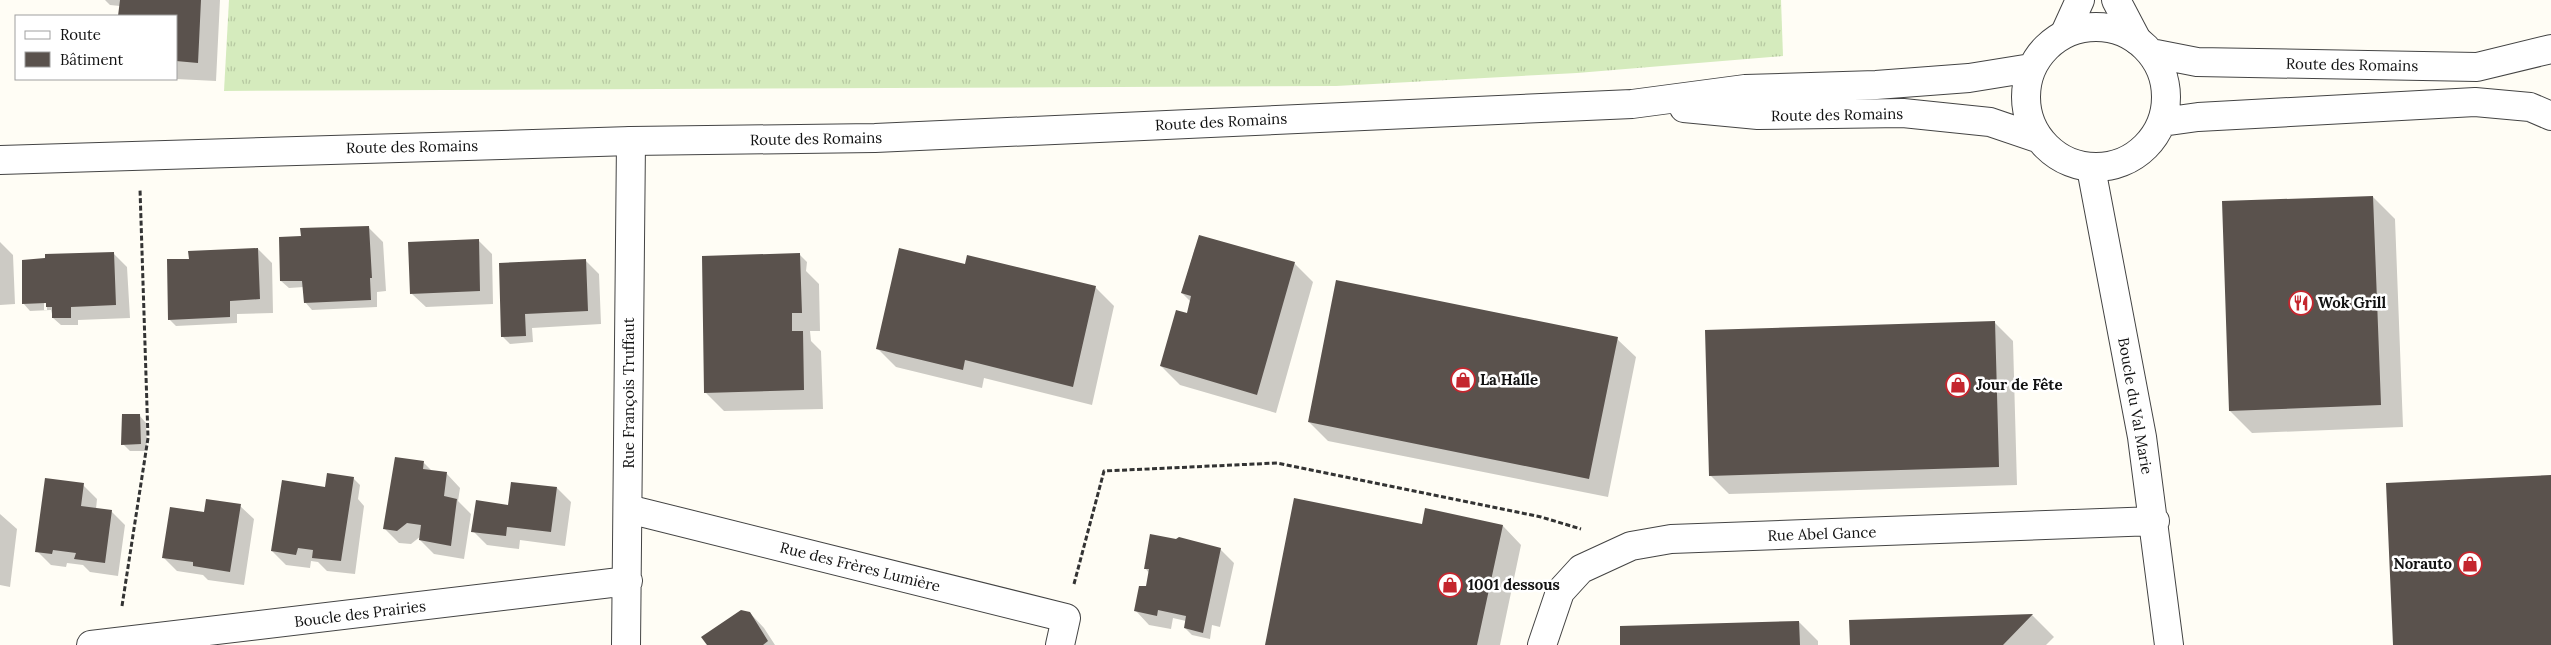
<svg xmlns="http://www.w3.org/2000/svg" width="2551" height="645" font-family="Lora,serif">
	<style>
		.grass { fill: url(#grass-tufts) }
		.shadow { fill: #0003; fill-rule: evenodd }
		.building { fill: #5a524d }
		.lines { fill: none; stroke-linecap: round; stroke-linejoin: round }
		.minor-casing { stroke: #444; stroke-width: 30 }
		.tertiary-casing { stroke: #444; stroke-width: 30 }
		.path { stroke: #333; stroke-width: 3; stroke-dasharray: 5 2.5; stroke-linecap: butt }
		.minor { stroke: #fff; stroke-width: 28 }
		.tertiary { stroke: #fff; stroke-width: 28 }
		.labels { text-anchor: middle; stroke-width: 5; stroke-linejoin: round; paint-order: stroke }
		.street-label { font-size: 15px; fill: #111; stroke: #fff }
		.poi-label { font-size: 15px; font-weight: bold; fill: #111; stroke: #fff; text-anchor: start }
	</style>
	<defs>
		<pattern id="grass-tufts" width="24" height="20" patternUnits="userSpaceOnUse" patternTransform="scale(1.25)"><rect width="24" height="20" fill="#d5ebbd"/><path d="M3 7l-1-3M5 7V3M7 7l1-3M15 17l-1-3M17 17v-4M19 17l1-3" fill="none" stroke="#b6c8a1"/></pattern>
	</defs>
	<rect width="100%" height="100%" fill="#fffdf5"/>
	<path class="grass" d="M 229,0 L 1781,0 L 1783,56 L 1577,73 L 1336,86 L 224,91 Z"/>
	<path class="shadow" d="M 105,0 L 220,0 L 216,81 L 176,79 L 176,16 L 120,16 L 120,6 L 110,5 Z
		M 2373,197 L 2395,219 L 2403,427 L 2252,433 L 2230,411 Z
		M 369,228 L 383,242 L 386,291 L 377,292 L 377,307 L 312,310 L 305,302 L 304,287 L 289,288 L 281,281 L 302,237 Z
		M 478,240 L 492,254 L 493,304 L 426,307 L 412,294 Z
		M 0,242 L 13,255 L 15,304 L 0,305 Z
		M 1195,248 L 1294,263 L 1313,282 L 1276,413 L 1180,385 L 1161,366 L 1187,314 L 1191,302 L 1182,293 Z
		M 258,249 L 272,263 L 273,313 L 237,314 L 237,323 L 176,326 L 169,319 Z
		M 113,253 L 127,267 L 130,318 L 78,320 L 78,325 L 61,325 L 53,318 L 51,310 L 30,311 L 23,303 L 23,261 L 46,259 L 46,255 ZM 44,276 L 46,276 L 47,310 L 44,310 Z
		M 800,255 L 807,262 L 806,271 L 819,284 L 820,331 L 810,331 L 811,341 L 821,351 L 823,409 L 724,411 L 705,392 Z
		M 585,260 L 599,274 L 601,324 L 532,328 L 533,342 L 510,344 L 502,336 L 500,264 Z
		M 966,266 L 1095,287 L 1114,306 L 1092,405 L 984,378 L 982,388 L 896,367 L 877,348 Z
		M 1994,322 L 2013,341 L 2017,485 L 1729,494 L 1710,475 Z
		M 1617,339 L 1636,357 L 1608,497 L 1328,441 L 1309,422 Z
		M 139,415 L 146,423 L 147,451 L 130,451 L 123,444 Z
		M 424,463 L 432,471 L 447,474 L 460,488 L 458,501 L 471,514 L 464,559 L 434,554 L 420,540 L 421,536 L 411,544 L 399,543 L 385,529 Z
		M 353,478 L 360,485 L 358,499 L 364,506 L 355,574 L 327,571 L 318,562 L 311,561 L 310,568 L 286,565 L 272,551 L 329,489 Z
		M 83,485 L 97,499 L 96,509 L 111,511 L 125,525 L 118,576 L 90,572 L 83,565 L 67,563 L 66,567 L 51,565 L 37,551 Z
		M 557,488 L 571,502 L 565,546 L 520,540 L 519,549 L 487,545 L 473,531 L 509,506 Z
		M 240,506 L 254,519 L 244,585 L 208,580 L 203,575 L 177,571 L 163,557 L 205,514 Z
		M 0,514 L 17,529 L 10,587 L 0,585 Z
		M 1423,525 L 1503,526 L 1521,545 L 1500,645 L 1267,645 Z
		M 1220,549 L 1234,563 L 1220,627 L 1212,625 L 1210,639 L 1192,635 L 1185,628 L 1186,621 L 1173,618 L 1171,629 L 1149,625 L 1136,611 L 1147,588 L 1149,573 L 1145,568 Z
		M 750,613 L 764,628 L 775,645 L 708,645 Z
		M 2032,615 L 2054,637 L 2046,645 L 1851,645 L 1851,621 Z
		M 1799,622 L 1818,641 L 1818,645 L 1621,645 Z"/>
	<path class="building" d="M 120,0 L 201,0 L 198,63 L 176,61 L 176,16 L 118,16 Z
		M 2373,196 L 2381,405 L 2229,411 L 2222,201 Z
		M 369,226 L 372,278 L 370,278 L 371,300 L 304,303 L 302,281 L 280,281 L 279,237 L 301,236 L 300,228 Z
		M 1199,235 L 1295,262 L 1257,395 L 1160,366 L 1176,310 L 1187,313 L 1191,296 L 1181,293 Z
		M 479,239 L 480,291 L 410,294 L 408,242 Z
		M 258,248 L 260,299 L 230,301 L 230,317 L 168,320 L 167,259 L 189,259 L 188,251 Z
		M 899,248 L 965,264 L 967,255 L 1096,286 L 1073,387 L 965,360 L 963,370 L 876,349 Z
		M 114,252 L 116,305 L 71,307 L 71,318 L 52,318 L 52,307 L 46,307 L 46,303 L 22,304 L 22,260 L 45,258 L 45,254 Z
		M 800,253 L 802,313 L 792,313 L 792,331 L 803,331 L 804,390 L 704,393 L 702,256 Z
		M 586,259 L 588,311 L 525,314 L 526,336 L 501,337 L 499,263 Z
		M 1336,280 L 1618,337 L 1589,479 L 1308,422 Z
		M 1995,321 L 1999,467 L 1709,476 L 1705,330 Z
		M 122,414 L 140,414 L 141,444 L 121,445 Z
		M 395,457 L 424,461 L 423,469 L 447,472 L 444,496 L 457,499 L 451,546 L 419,540 L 421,525 L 407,523 L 397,531 L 383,529 Z
		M 327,473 L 354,477 L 341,561 L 312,558 L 313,550 L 298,548 L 296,555 L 271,551 L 282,480 L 325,487 Z
		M 2551,475 L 2551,645 L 2393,645 L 2386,483 Z
		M 45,478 L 84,483 L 81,506 L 112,510 L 105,563 L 74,559 L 76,553 L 53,550 L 52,554 L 35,552 Z
		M 511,482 L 557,487 L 551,532 L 507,527 L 506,536 L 471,532 L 476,500 L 508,505 Z
		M 1294,498 L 1422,524 L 1425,508 L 1503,525 L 1477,645 L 1265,645 Z
		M 206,499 L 241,504 L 230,572 L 193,566 L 193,562 L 162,558 L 170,507 L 204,512 Z
		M 1150,534 L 1176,539 L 1179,537 L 1221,548 L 1203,633 L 1184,628 L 1186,616 L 1158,610 L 1157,616 L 1134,611 L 1139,586 L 1146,586 L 1149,569 L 1144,569 Z
		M 741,610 L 750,612 L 768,641 L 763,645 L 707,645 L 701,637 Z
		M 2033,614 L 2003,645 L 1850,645 L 1849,620 Z
		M 1799,621 L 1800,645 L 1620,645 L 1620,626 Z"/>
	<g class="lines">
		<g class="minor-casing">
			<path id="minor" d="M 2116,0 L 2137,40
				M 2065,33 L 2080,0
				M 2091,168 L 2142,437 L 2169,645
				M 628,509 L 1066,618 L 1060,645
				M 91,645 L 628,581
				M 626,645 L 631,141
				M 1542,645 L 1560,592 L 1581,569 L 1631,546 L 1671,539 L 2155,521"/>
		</g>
		<g class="tertiary-casing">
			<path id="tertiary" d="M2026 97a70 70 0 1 1 140 0a70 70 0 1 1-140 0Z
				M 2151,53 L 2197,62 L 2477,67 L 2551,49
				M 1684,108 L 1758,115 L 1903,113 L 1990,122 L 2040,139
				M 2162,122 L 2198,117 L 2475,102 L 2530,107 L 2551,116
				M 0,160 L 631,141 L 875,138 L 1632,104 L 1745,89 L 1876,85 L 1969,78 L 2031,68"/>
		</g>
		<path class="path" d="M 1074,584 L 1104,471 L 1277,463 L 1541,517 L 1581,529
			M 122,606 L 148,438 L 140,189"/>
		<use href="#minor" class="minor"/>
		<use href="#tertiary" class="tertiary"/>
	</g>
	<defs>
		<g id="restaurant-ring" transform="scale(1.25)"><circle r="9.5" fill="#fff" stroke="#c4262e" stroke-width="1.5"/><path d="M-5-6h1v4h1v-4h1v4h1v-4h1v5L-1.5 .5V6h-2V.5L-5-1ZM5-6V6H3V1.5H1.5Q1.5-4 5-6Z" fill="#c4262e"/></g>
		<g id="shop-ring" transform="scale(1.25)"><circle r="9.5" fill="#fff" stroke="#c4262e" stroke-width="1.5"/><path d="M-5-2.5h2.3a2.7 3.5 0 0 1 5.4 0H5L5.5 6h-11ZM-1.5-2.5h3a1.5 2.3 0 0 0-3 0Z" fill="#c4262e"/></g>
	</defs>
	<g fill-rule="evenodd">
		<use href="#restaurant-ring" x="2301" y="303"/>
		<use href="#shop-ring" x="1463" y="380"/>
		<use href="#shop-ring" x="1958" y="385"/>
		<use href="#shop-ring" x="2470" y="564"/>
		<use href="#shop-ring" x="1450" y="585"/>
	</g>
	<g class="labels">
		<g class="street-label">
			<text transform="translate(2352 65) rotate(1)" y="5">Route des Romains</text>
			<text transform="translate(1837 115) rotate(-1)" y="5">Route des Romains</text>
			<text transform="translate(1221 122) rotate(-3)" y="5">Route des Romains</text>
			<text transform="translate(816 139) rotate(-1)" y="5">Route des Romains</text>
			<text transform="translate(412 147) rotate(-1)" y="5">Route des Romains</text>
			<text transform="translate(629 393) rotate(-90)" y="5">Rue François Truffaut</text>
			<text transform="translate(2135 406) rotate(80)" y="5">Boucle du Val Marie</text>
			<text transform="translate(1822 534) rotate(-2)" y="5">Rue Abel Gance</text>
			<text transform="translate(860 567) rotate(14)" y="5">Rue des Frères Lumière</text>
			<text transform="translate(360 614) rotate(-7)" y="5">Boucle des Prairies</text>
		</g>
		<g class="poi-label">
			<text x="2318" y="308">Wok Grill</text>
			<text x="1480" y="385">La Halle</text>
			<text x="1976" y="390">Jour de Fête</text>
			<text x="2452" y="569" text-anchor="end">Norauto</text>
			<text x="1468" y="590">1001 dessous</text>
		</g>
	</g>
	<rect x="15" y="15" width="162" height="65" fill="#ffffff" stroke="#a0a0a0"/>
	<rect x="25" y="31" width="25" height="8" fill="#ffffff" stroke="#a0a0a0"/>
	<text x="60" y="40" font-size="15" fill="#111111">Route</text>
	<rect x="25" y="52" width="25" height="15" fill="#5a524d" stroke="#a0a0a0"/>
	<text x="60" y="65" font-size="15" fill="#111111">Bâtiment</text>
</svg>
